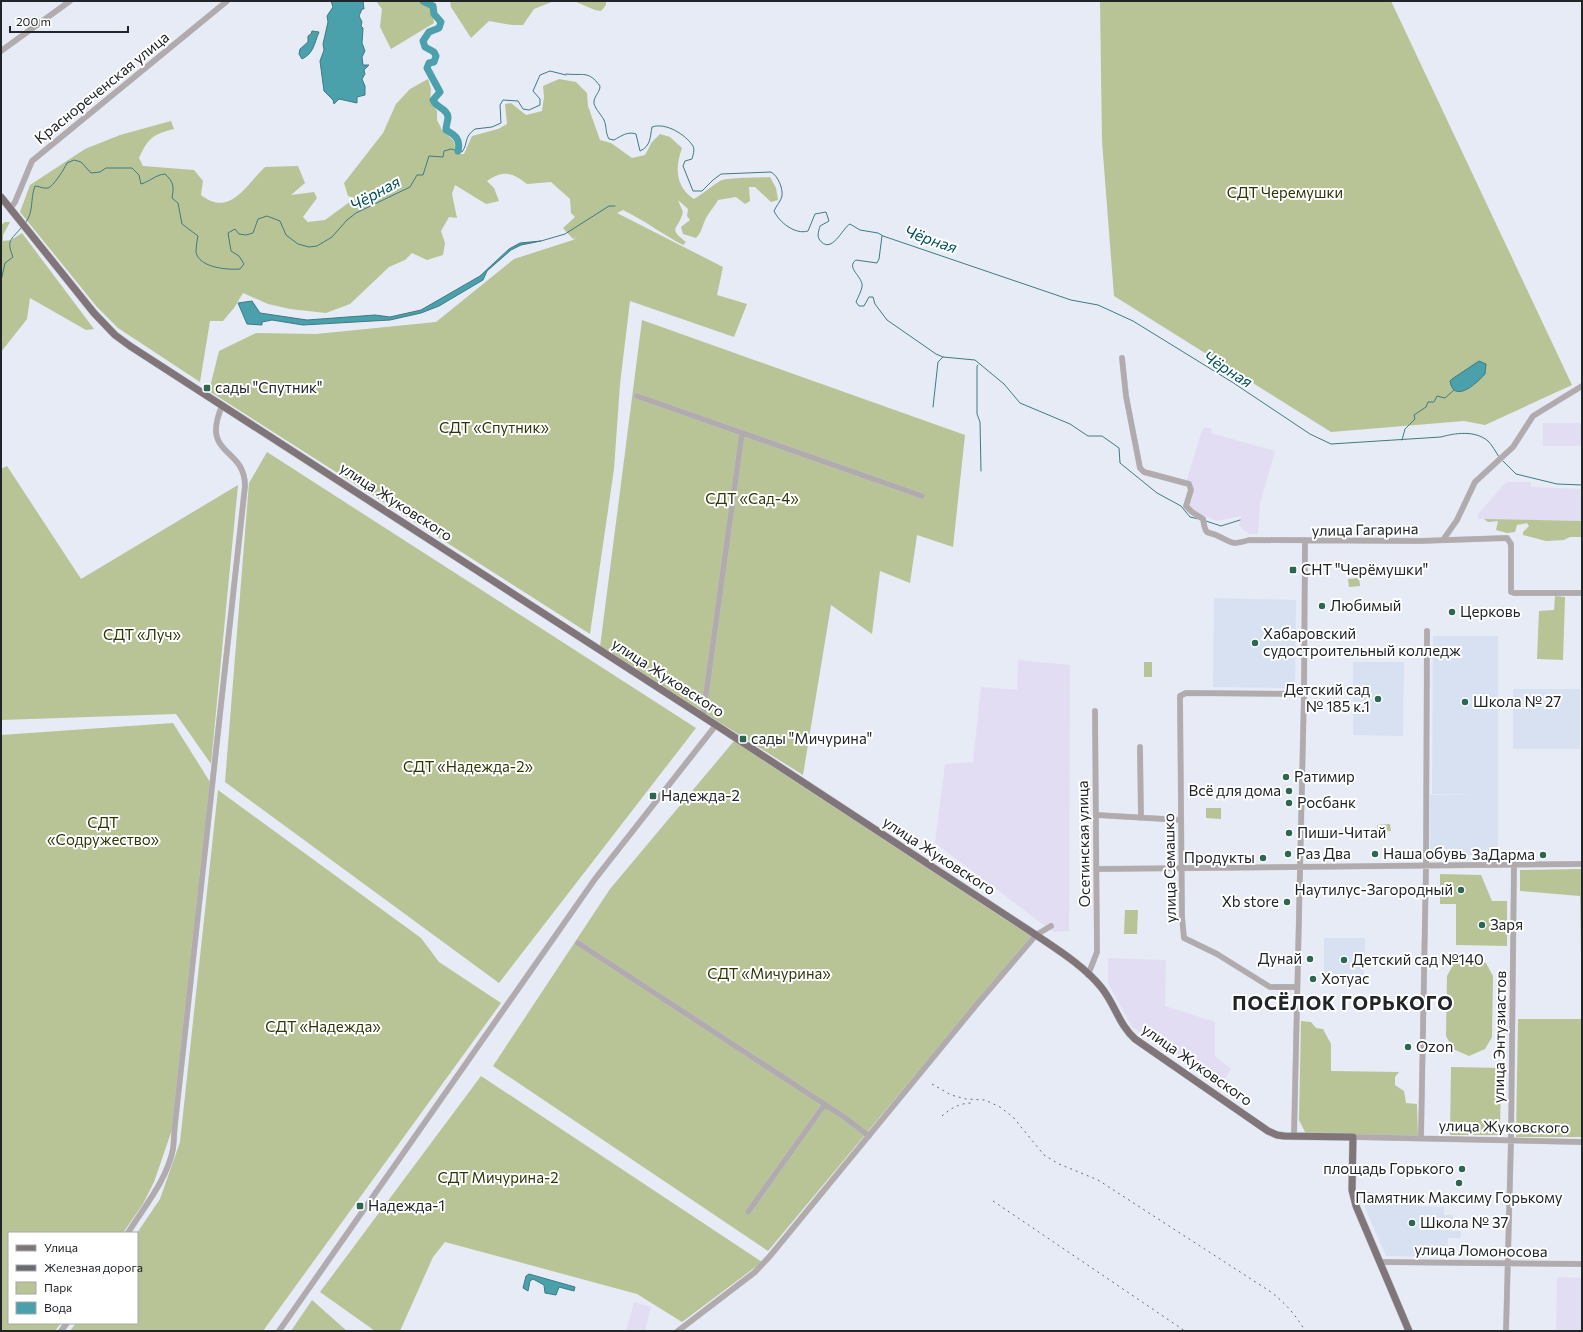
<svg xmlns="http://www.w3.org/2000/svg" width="1583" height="1332" font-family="Commissioner,sans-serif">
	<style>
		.built { fill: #d7e1f2 }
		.industrial { fill: #e3ddf3 }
		.green { fill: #b8c396 }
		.water { fill: #4aa0ab; stroke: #3e7b84 }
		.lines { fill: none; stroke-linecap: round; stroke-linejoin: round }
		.stream { stroke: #3e7b84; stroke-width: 1 }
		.river { stroke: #4aa0ab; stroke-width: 7 }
		.minor-casing { stroke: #c3c7d1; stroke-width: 6 }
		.major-casing { stroke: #c3c7d1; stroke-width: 8 }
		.minor { stroke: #b1abad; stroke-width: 5.5 }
		.major { stroke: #807679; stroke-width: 7 }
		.rail { stroke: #686b71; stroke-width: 1; stroke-dasharray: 2 4; stroke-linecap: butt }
		.poi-dot { fill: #2c6751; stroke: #fff; stroke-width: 1.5 }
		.labels { text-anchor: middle; stroke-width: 4; stroke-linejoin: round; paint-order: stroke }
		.street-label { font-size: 15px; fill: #222528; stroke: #fff }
		.park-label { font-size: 15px; fill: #2e3605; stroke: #fff }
		.poi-label { font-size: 15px; fill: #222528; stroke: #fff; text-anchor: start }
		.water-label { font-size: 16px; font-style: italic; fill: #04535c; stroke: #fff }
		.district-label { font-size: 19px; font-weight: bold; letter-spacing: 1px; fill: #222528; stroke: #fff }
	</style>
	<rect width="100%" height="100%" fill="#e6ebf6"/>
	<path class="built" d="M 1214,598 L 1296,600 L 1295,688 L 1213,687 Z
		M 1433,636 L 1498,636 L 1498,855 L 1430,855 L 1430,795 L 1484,794 L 1432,794 Z
		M 1353,662 L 1404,662 L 1403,736 L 1353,735 Z
		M 1513,689 L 1580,689 L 1580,749 L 1513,749 Z
		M 1324,938 L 1365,938 L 1364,982 L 1324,982 Z
		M 1365,1191 L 1403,1200 L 1416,1201 L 1416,1206 L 1444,1207 L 1444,1215 L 1453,1215 L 1452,1231 L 1461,1231 L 1461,1238 L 1448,1238 L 1447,1257 L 1386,1256 L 1365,1208 Z"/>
	<path class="industrial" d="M 1543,423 L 1582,423 L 1582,446 L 1543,446 Z
		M 1205,427 L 1212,429 L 1211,433 L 1275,451 L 1260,504 L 1258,534 L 1249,534 L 1239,526 L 1241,516 L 1217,521 L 1189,510 L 1190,489 L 1187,479 L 1202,430 Z
		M 1506,482 L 1531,482 L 1531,487 L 1582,489 L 1582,521 L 1478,519 L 1478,514 Z
		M 1018,660 L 1070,665 L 1069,931 L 1053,932 L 935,843 L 945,764 L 973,762 L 981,687 L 1017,690 Z
		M 1108,958 L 1166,960 L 1165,1006 L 1215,1022 L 1215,1056 L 1231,1069 L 1219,1088 L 1132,1027 L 1108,983 Z
		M 1557,1277 L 1582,1278 L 1582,1331 L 1556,1331 Z
		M 634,1302 L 651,1307 L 645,1331 L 626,1331 Z"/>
	<path class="green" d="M 376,1 L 431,1 L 434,23 L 391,49 L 380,27 L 382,9 Z
		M 450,1 L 554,1 L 534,9 L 523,25 L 512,25 L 489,21 L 471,38 L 451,7 Z
		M 574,1 L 606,1 L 606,5 L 601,11 L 595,10 Z
		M 1100,1 L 1391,1 L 1572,385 L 1485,425 L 1464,421 L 1331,432 L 1114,296 L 1102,141 Z
		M 428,79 L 431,89 L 430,102 L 437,111 L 437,120 L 442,130 L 454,141 L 456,154 L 464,154 L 472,136 L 498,129 L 507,124 L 505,104 L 511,103 L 526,115 L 542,111 L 544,97 L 543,86 L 559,79 L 576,82 L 587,93 L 588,106 L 600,140 L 611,143 L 632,158 L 645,155 L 652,142 L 660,134 L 670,137 L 682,148 C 675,168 675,186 694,199 C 703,194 711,186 720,181 C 728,177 759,178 770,177 L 776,188 L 778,200 L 771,202 L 755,187 L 749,187 L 750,201 L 745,204 L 736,197 L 718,200 C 715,206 709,212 706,218 C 702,226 702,232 696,238 L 683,234 L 681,227 L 690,220 L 687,216 L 688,209 L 678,200 L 683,212 C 678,231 667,227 686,242 L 683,245 C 662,234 644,220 623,210 L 617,213 L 723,267 L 717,295 L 747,304 L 734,337 L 630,301 L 620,384 L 614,469 L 590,634 L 209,391 L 219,351 L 256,333 L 316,334 L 436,322 L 514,259 L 573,240 L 577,237 L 573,239 L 563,228 L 575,217 L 571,213 L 570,199 L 551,182 L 527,184 C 512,172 503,170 487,181 L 494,188 L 499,201 L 486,204 L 455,185 L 452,194 L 457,218 L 449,217 L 441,231 L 445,243 L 443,255 L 427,260 L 412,253 L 405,260 L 389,267 L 350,304 L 326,313 L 290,309 L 268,304 L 243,293 L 234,308 L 223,321 L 210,321 L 200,382 L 118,328 L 97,307 L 20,212 L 30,185 L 85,149 L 120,135 L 171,121 L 174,129 C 152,135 149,137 139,158 L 143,166 L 194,170 L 203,181 L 201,195 C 230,218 246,185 265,167 L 298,166 L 305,183 L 291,195 L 314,192 L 317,198 L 303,217 L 308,222 L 325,220 L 355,198 L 348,196 L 344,183 L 383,133 L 396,104 L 410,89 Z
		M 5,222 L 10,222 L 3,235 L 3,241 L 11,240 L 22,233 L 94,329 L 86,330 L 30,298 L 27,319 L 1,352 L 1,225 Z
		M 642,320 L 965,435 L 953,547 L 917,535 L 910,583 L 880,571 L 872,634 L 831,605 L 803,775 L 600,647 Z
		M 267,452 L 696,728 L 499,983 L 225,782 L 249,483 Z
		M 7,466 L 81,579 L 238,485 L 211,764 L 176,714 L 1,720 L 1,469 Z
		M 1484,519 L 1582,521 L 1582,537 L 1570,537 L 1564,540 L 1546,541 L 1523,535 L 1523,532 L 1529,526 L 1527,523 L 1517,525 L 1515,532 L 1507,533 L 1496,530 L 1498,521 L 1488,522 Z
		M 1359,578 L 1360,586 L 1349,587 L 1348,579 Z
		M 1555,596 L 1565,597 L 1563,660 L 1537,659 L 1539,611 L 1554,610 Z
		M 1144,662 L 1152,662 L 1152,677 L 1144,677 Z
		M 173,723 L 210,782 L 176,1118 L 154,1182 L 143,1204 L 123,1233 L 9,1233 L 9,1323 L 61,1323 L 55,1331 L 1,1331 L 1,735 Z
		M 734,741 L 1024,924 L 1032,935 L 768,1251 L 493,1066 L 610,889 Z
		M 218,790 L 421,938 L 439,962 L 501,1003 L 263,1331 L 70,1331 L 76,1323 L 137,1323 L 137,1233 L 160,1199 L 180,1142 Z
		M 1206,808 L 1221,808 L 1221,819 L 1206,818 Z
		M 1390,824 L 1391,831 L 1377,832 L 1377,825 Z
		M 1582,869 L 1582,1019 L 1580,896 L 1520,891 L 1520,870 Z
		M 1440,874 L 1481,875 L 1492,901 L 1507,901 L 1507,946 L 1456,945 L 1456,904 L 1440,904 Z
		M 1125,910 L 1138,910 L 1137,934 L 1124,934 Z
		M 1470,956 L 1486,963 L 1493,976 L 1492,1037 L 1485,1049 L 1469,1056 L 1453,1049 L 1446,1036 L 1447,976 L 1454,963 Z
		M 1518,1019 L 1582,1019 L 1582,1137 L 1516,1137 Z
		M 1301,1021 L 1311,1022 L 1316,1028 L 1323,1029 L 1331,1044 L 1331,1071 L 1399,1072 L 1395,1077 L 1395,1085 L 1404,1091 L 1406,1103 L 1417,1104 L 1418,1136 L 1306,1134 L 1299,1120 Z
		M 1451,1067 L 1501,1068 L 1500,1135 L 1450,1135 Z
		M 481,1076 L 762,1262 L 682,1322 L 637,1294 L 445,1242 L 433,1257 L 400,1331 L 375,1331 L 320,1292 Z
		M 312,1300 L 347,1331 L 291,1331 Z"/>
	<path class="water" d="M 331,1 L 363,1 L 364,9 L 362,9 L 359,16 L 362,22 L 361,26 L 363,28 L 362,43 L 365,51 L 362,57 L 363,65 L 369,65 L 364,70 L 365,74 L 362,79 L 365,86 L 365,95 L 357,97 L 357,103 L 339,99 L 334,104 L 333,100 L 324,91 L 320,61 L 324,50 L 323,44 L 328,22 L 327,16 L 333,7 Z
		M 312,31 L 319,32 C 314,44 314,53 302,59 L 299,54 L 300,49 L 308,42 L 308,36 L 311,34 Z
		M 541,241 L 521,245 L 511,250 L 487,271 L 483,280 L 439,306 L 421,313 L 390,320 L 303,325 L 272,320 L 262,322 L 262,325 L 247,324 L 238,303 L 252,301 L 260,313 L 307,320 L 375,315 L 390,317 L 421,310 L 480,276 L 509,249 L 520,243 Z
		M 1479,361 L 1486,364 L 1485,374 C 1478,382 1454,405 1450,381 L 1452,379 Z
		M 529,1274 L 575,1287 L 574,1291 L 559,1287 L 556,1295 L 545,1293 L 544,1285 L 533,1279 L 530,1281 L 528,1291 L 523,1288 L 526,1276 Z"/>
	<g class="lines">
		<path class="stream" d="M 566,74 C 584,76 588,70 600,86 C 600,92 595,95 594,101 C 593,107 601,114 604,120 C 607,127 605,132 609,139 L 614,140 C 621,136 628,131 636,134 L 640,151 C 651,146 650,137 652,127 C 666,122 686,135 693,146 C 695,150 693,155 692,159 L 685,161 L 683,166 L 693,191 L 702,191 L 713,180 L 721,174 L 771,172 C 778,176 783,188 782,196 C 781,201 776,206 774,211 C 779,222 795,235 808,231 L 815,214 L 826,212 L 829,221 L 820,226 C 819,230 817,235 819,239 C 831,257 843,227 850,224 L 860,230 L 878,233 L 883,236 L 1071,300 L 1098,305 L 1133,321 L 1232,382 L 1310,434 L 1331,444 L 1441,437 C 1455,433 1475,430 1488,441 C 1492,445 1496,452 1499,457
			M 26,222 C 34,211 30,199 35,186 C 39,186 43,189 48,188 C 53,187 65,168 67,163 L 74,160 L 81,162 L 91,173 L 100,172 L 106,168 L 132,168 L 139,175 L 141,184 C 151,181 155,175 165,174 C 174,182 174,187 172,198 L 178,203 L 182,224 L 198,236 C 197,241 196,247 196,252 C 199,268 228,270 240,269 L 244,264 L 239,256 L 231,251 L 228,233 L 235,229 L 239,234 L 246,235 L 253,233 L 258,219 L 267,216 L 280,221 L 286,235 L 298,244 L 309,247 L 317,246 L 332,237 L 347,220 L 356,213 L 410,187 L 417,175 L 423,175 L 429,156 L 443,157 L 444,151 L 451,149 L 462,152 C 469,142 463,138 475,129 L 492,127 L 501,123 L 500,105 L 503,100 L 518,101 L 523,109 L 529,110 L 540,105 L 540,99 L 533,91 L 540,75 L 550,71 L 566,75
			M 882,236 L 879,259 L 877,263 L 856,260 C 845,268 864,277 862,287 C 861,292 858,297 856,302 L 859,306 L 864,306 L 869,297 L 873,297 L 875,304 L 887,320 L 936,354 L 943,357 L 975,360 L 1004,384 L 1020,403 L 1070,424 L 1088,436 L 1102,436 L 1119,448 L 1120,463 L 1157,493 L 1181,506 L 1190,517 L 1199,519
			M 541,241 L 565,234 L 609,206 L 615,206
			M 1,281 L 5,263 L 13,257 C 6,240 11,240 21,228
			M 978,365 L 977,366 L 977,414 L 980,422 L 981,471
			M 933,407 L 938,362 L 943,357
			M 1402,440 L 1405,429 L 1415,419 L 1414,415 L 1426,407 L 1428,402 L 1434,402 L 1437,396 L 1445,398 L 1454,390
			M 1503,461 L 1516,474 L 1557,484 L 1582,485
			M 1206,521 L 1221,526 L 1240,520"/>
		<path class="river" d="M 423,1 L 433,6 L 434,14 L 441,22 L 439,28 L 429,32 L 423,41 L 425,47 L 434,52 L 436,56 L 434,62 L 429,63 L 427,68 L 440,92 L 433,100 C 436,108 447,108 448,117 C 448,121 446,125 446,130 C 455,135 461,139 458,151"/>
		<g class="minor-casing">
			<path id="minor" d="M 1,51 L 70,1
				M 10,209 L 15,202 L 32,161 L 227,1
				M 1122,358 L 1126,396 L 1140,468 L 1144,472 L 1189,484 L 1191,490 L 1186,506 L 1192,512 L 1203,519 C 1204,523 1204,529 1207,532 C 1209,533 1213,534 1216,535 C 1232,542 1230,546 1249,540 L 1419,541 L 1507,538 L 1511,544 L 1511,592 L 1514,593 L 1582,593
				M 637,396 L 922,496
				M 1443,540 L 1457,520 L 1475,482 L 1513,447 L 1533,416 L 1582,386
				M 703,716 L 742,433
				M 1140,747 L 1141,818
				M 1097,815 L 1181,820
				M 1097,869 L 1582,864
				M 578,943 L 844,1117 L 869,1136
				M 1088,975 L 1097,952 L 1095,711
				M 1297,987 L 1270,987 L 1217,954 L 1184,938 L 1182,917 L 1180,696 L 1186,693 L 1304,694
				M 1294,1136 L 1304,694 L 1305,540
				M 1353,1137 L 1582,1142
				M 1421,1138 L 1426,866 L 1427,631
				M 748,1212 L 825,1104
				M 128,1233 C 144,1207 167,1180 173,1149 C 174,1141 174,1132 175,1124 L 245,486 C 245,446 200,457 222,406
				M 1380,1262 L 1582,1264
				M 61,1331 L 67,1323
				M 279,1331 L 595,879 L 716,725
				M 678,1331 L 755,1272 L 770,1256 L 977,1004 L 1036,935 L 1051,926
				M 1506,1331 L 1511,1140 L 1514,864"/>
		</g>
		<g class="major-casing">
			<path id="major" d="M 1,197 L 94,313 L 115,335 L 130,346 L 716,725 L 1036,935 C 1058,950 1084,966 1101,987 C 1115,1004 1119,1025 1135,1039 L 1268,1131 L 1277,1135 L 1284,1136 L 1353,1137 L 1352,1190 L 1356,1206 L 1409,1331"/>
		</g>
		<use href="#minor" class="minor"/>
		<use href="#major" class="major"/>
		<path class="rail" d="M 932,1084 L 951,1095 L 966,1099 L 985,1100 L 1000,1107 L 1013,1117 L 1044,1155 L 1059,1164 L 1098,1180 L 1271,1292 C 1285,1303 1296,1315 1305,1331
			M 942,1116 C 951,1108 960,1103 972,1103
			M 993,1201 L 1185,1331"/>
	</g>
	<g class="poi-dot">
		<rect x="203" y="384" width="8" height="8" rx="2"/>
		<rect x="1289" y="566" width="8" height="8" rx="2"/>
		<circle cx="1322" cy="606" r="4"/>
		<circle cx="1452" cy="612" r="4"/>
		<circle cx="1255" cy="643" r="4"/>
		<circle cx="1378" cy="699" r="4"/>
		<circle cx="1465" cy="702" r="4"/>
		<rect x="739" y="735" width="8" height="8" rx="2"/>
		<circle cx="1286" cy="777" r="4"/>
		<circle cx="1289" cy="791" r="4"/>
		<rect x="649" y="792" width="8" height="8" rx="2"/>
		<circle cx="1289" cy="803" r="4"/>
		<circle cx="1289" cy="833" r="4"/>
		<circle cx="1288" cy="854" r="4"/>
		<circle cx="1375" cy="854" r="4"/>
		<circle cx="1543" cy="855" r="4"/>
		<circle cx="1263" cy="858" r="4"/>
		<circle cx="1461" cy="890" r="4"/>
		<circle cx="1287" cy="902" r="4"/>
		<circle cx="1482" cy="925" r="4"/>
		<circle cx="1310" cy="959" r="4"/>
		<circle cx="1344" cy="960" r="4"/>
		<circle cx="1313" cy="979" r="4"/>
		<circle cx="1408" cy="1047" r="4"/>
		<circle cx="1462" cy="1169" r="4"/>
		<circle cx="1459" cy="1183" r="4"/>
		<rect x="356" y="1202" width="8" height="8" rx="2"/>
		<circle cx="1412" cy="1223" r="4"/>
	</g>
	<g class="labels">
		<g class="street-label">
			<text transform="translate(102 88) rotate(-39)" y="5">Краснореченская улица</text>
			<text transform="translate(396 502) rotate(33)" y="5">улица Жуковского</text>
			<text transform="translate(1365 530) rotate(-1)" y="5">улица Гагарина</text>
			<text transform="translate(668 678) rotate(33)" y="5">улица Жуковского</text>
			<text transform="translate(1084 844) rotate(-91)" y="5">Осетинская улица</text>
			<text transform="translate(939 856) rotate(33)" y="5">улица Жуковского</text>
			<text transform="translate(1170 868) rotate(-91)" y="5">улица Семашко</text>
			<text transform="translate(1500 1037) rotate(-89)" y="5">улица Энтузиастов</text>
			<text transform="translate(1197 1065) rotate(35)" y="5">улица Жуковского</text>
			<text transform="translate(1504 1127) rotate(1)" y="5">улица Жуковского</text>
			<text transform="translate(1481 1251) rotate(1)" y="5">улица Ломоносова</text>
		</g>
		<g class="park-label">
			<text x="1285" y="198">СДТ Черемушки</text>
			<text x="494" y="433">СДТ «Спутник»</text>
			<text x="752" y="504">СДТ «Сад-4»</text>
			<text x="142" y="640">СДТ «Луч»</text>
			<text x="468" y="772">СДТ «Надежда-2»</text>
			<text x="103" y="828">СДТ<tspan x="103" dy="17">«Содружество»</tspan></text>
			<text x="769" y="979">СДТ «Мичурина»</text>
			<text x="323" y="1032">СДТ «Надежда»</text>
			<text x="498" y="1183">СДТ Мичурина-2</text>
		</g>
		<g class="poi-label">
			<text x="215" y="393">сады "Спутник"</text>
			<text x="1301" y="575">СНТ "Черёмушки"</text>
			<text x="1330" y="611">Любимый</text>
			<text x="1460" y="617">Церковь</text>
			<text x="1263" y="639">Хабаровский<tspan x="1263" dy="17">судостроительный колледж</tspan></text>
			<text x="1370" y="695" text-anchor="end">Детский сад<tspan x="1370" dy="17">№ 185 к.1</tspan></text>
			<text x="1473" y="707">Школа № 27</text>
			<text x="751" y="744">сады "Мичурина"</text>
			<text x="1294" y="782">Ратимир</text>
			<text x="1281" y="796" text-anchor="end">Всё для дома</text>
			<text x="661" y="801">Надежда-2</text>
			<text x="1297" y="808">Росбанк</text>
			<text x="1297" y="838">Пиши-Читай</text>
			<text x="1296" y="859">Раз Два</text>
			<text x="1383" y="859">Наша обувь</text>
			<text x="1535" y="860" text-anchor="end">ЗаДарма</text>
			<text x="1255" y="863" text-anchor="end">Продукты</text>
			<text x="1453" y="895" text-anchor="end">Наутилус-Загородный</text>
			<text x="1279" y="907" text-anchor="end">Xb store</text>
			<text x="1490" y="930">Заря</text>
			<text x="1302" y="964" text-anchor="end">Дунай</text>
			<text x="1352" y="965">Детский сад №140</text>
			<text x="1321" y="984">Хотуас</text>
			<text x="1416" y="1052">Ozon</text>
			<text x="1454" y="1174" text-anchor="end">площадь Горького</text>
			<text x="1459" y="1203" text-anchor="middle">Памятник Максиму Горькому</text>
			<text x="368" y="1211">Надежда-1</text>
			<text x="1420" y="1228">Школа № 37</text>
		</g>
		<g class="water-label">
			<text transform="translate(375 193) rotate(-29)" y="6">Чёрная</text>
			<text transform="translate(931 239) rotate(19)" y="6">Чёрная</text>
			<text transform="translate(1228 369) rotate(32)" y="6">Чёрная</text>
		</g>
		<g class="district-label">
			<text x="1343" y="1010">ПОСЁЛОК ГОРЬКОГО</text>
		</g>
	</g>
	<rect width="1583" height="1332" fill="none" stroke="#222528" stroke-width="4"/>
	<rect x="8" y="1232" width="130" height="92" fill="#ffffff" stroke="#a7a8a9"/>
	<rect x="16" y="1245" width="20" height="6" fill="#807679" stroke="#a7a8a9"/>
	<text x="44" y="1252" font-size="12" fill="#222528">Улица</text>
	<rect x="16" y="1265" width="20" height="6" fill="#686b71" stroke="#a7a8a9"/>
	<text x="44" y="1272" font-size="12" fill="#222528">Железная дорога</text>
	<rect x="16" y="1282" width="20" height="12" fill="#b8c396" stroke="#a7a8a9"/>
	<text x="44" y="1292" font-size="12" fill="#222528">Парк</text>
	<rect x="16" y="1302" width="20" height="12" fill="#4aa0ab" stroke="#a7a8a9"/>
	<text x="44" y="1312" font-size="12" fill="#222528">Вода</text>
	<path d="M10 26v6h118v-6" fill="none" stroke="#222528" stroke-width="2"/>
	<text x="16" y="26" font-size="12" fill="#222528" stroke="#ffffff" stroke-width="3" paint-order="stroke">200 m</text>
</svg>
